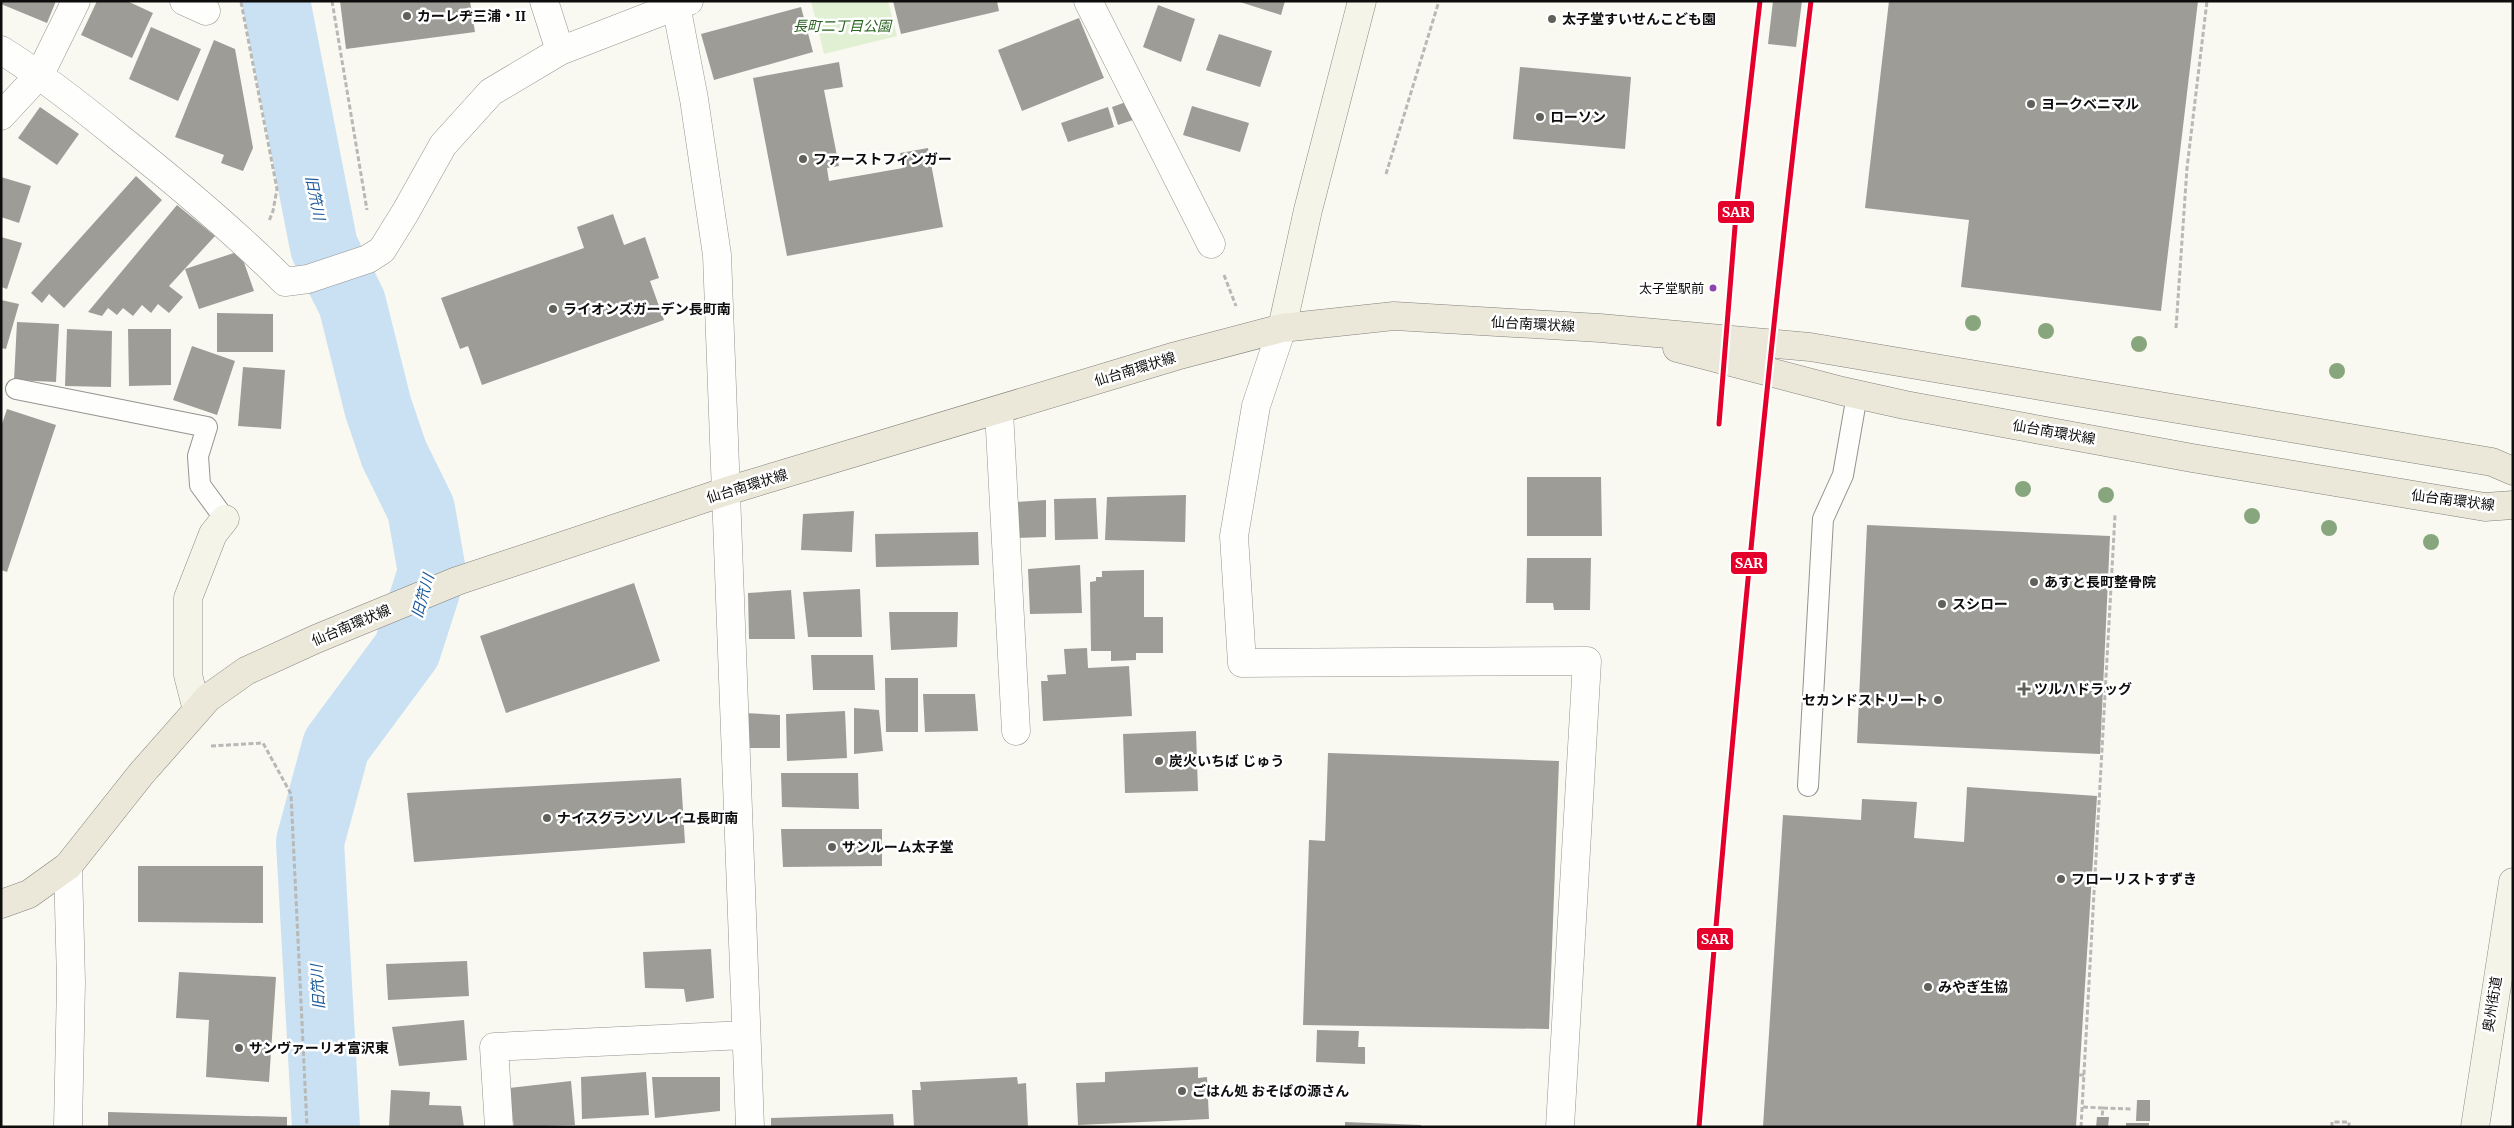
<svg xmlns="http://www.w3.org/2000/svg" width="2514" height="1128" font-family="Merriweather,'Noto Sans JP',serif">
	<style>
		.green { fill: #e1efd2 }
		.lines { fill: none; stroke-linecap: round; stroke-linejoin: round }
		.river { stroke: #c9e1f3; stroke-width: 68 }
		.building { fill: #9d9c97 }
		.lane-casing { stroke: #949390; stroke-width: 22 }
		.street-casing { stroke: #949390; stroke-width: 29 }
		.secondary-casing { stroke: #8a8a86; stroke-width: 29 }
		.primary-casing { stroke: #81817d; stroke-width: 29 }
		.path { stroke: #b8b8b6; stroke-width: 3; stroke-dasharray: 5 2.5; stroke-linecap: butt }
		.lane { stroke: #fefefd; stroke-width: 20 }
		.street { stroke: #fefefd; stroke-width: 28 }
		.secondary { stroke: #f4f4e9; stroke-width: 28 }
		.primary { stroke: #ebe8d9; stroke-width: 28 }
		.rail-1-casing { stroke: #fff; stroke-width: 9 }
		.rail-1 { stroke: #e4002b; stroke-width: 5 }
		.tree { fill: #87a67e }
		.poi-dot { fill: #60605d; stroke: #fff; stroke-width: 2 }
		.bus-dot { fill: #8e44ad; stroke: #fff; stroke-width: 2 }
		.labels { text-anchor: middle; stroke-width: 5; stroke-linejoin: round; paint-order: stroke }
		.bus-label { font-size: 13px; fill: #0d0d0d; stroke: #fff; text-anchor: end }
		.poi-label { font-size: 14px; font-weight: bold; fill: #0d0d0d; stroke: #fff; text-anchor: start }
		.park-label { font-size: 14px; font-style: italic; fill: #296220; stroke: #fff }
		.street-label { font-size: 14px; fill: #0d0d0d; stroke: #fff }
		.water-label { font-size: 15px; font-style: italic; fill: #1b5999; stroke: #fff }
		.line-badge { stroke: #fff; stroke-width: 2 }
		.badge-label { font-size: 14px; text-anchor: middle; font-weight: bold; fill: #fff }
	</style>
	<rect width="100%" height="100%" fill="#faf9f1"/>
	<path class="green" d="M 811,1 L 888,1 L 897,36 L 824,54 Z"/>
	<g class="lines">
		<path class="river" d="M 276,1 L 324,247 L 352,303 L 378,407 L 394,454 L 421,509 L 432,572 L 407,650 L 336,746 L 310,842 L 326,1127"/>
	</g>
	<path class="building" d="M 1,1 L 56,1 L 47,23 L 1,4 Z
		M 97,1 L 127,1 L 153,13 L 132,58 L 81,35 Z
		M 340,1 L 470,1 L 475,32 L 346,49 Z
		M 893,1 L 997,1 L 999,11 L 901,34 Z
		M 1237,1 L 1285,1 L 1281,15 Z
		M 1773,1 L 1802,1 L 1796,47 L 1768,44 Z
		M 1889,1 L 2198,1 L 2161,311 L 1961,287 L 1969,220 L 1865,208 Z
		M 1158,5 L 1195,19 L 1181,62 L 1143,47 Z
		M 801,7 L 813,52 L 714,80 L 701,34 Z
		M 1079,18 L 1104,78 L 1022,111 L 998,50 Z
		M 151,27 L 201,49 L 178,101 L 129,79 Z
		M 1219,34 L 1272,51 L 1260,87 L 1206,70 Z
		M 214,40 L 235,49 L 253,148 L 243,171 L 221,163 L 224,155 L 175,137 Z
		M 839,62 L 843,87 L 824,90 L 839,166 L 827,168 L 829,181 L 903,168 L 900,153 L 928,148 L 943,227 L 787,256 L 753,78 Z
		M 1520,67 L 1631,77 L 1625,149 L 1513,139 Z
		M 1126,102 L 1133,120 L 1118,125 L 1112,107 Z
		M 1192,106 L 1249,123 L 1240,152 L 1183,135 Z
		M 40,107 L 79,134 L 57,165 L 18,138 Z
		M 1108,107 L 1114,127 L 1068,142 L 1061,123 Z
		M 136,176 L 162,200 L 64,308 L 49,294 L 42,303 L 31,293 Z
		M 1,177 L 31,186 L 19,223 L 1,217 Z
		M 177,205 L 215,236 L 169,286 L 183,297 L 169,313 L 158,304 L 151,313 L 142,305 L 133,316 L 123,308 L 117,315 L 108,308 L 102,316 L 88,312 Z
		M 613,214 L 624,245 L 645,237 L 659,278 L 650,281 L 664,320 L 482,385 L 468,346 L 460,349 L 441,298 L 584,248 L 577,227 Z
		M 1,237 L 22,243 L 7,289 L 1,287 Z
		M 240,251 L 254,291 L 199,309 L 185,269 Z
		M 1,300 L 19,304 L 6,349 L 1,348 Z
		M 217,313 L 273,314 L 273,352 L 217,352 Z
		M 17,322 L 59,324 L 56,382 L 14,380 Z
		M 67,329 L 112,331 L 111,387 L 65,386 Z
		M 128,329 L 171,329 L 171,385 L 129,386 Z
		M 192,346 L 235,361 L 217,415 L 173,400 Z
		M 243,367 L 285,370 L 281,429 L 238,426 Z
		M 7,409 L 56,425 L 7,572 L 1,570 L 1,427 Z
		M 1527,477 L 1601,477 L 1602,536 L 1527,536 Z
		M 1186,495 L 1185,542 L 1105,540 L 1107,497 Z
		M 1096,498 L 1098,539 L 1055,540 L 1054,499 Z
		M 1046,500 L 1046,537 L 1016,538 L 1015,502 Z
		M 854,511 L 852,552 L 801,550 L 803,514 Z
		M 1867,525 L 2110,536 L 2100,754 L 1857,743 Z
		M 978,532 L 979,565 L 876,567 L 875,534 Z
		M 1527,558 L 1591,558 L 1590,610 L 1554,610 L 1553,603 L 1526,603 Z
		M 1080,565 L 1082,613 L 1030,614 L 1028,569 Z
		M 1144,570 L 1144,617 L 1163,617 L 1163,653 L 1136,653 L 1136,660 L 1111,661 L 1111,651 L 1091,651 L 1090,582 L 1096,581 L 1096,577 L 1102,577 L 1102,571 Z
		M 634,583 L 660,661 L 506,713 L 480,636 Z
		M 860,589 L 862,637 L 808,637 L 803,592 Z
		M 791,590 L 795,639 L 749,639 L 748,593 Z
		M 889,612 L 958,612 L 957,647 L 891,650 Z
		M 1087,648 L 1088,668 L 1129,666 L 1132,716 L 1043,721 L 1041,681 L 1048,681 L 1047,675 L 1066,674 L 1064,649 Z
		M 811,655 L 873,655 L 875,690 L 813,690 Z
		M 885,678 L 918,678 L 918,732 L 886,732 Z
		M 923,694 L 975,694 L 978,731 L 925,732 Z
		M 854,708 L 879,710 L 883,751 L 854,754 Z
		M 845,711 L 847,758 L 787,761 L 786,714 Z
		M 745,713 L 780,715 L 780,748 L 745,748 Z
		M 1196,731 L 1198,791 L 1125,793 L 1123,734 Z
		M 1328,753 L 1559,761 L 1549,1029 L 1303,1025 L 1309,840 L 1325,841 Z
		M 781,773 L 858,773 L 859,809 L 782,807 Z
		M 681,778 L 685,843 L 414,862 L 407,793 Z
		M 1967,787 L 2097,796 L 2076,1127 L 1763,1127 L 1783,815 L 1861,820 L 1862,799 L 1917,802 L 1914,838 L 1964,842 Z
		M 781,829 L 882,829 L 882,866 L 783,867 Z
		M 138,866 L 263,866 L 263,923 L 138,922 Z
		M 711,949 L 714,998 L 686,1002 L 684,989 L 645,988 L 643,952 Z
		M 467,961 L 469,996 L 388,1000 L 386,964 Z
		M 179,972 L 276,977 L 269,1082 L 206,1077 L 209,1020 L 176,1018 Z
		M 464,1020 L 467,1060 L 399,1066 L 392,1027 Z
		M 1317,1030 L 1359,1031 L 1358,1047 L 1365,1047 L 1365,1064 L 1316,1062 Z
		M 1198,1067 L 1198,1078 L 1207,1077 L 1209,1119 L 1078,1125 L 1076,1083 L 1105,1082 L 1105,1072 Z
		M 646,1072 L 649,1115 L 582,1119 L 581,1077 Z
		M 652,1077 L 720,1077 L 720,1111 L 655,1118 Z
		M 1017,1077 L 1018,1084 L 1026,1083 L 1028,1127 L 914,1127 L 912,1090 L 921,1090 L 920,1082 Z
		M 571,1081 L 575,1125 L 514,1127 L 509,1088 Z
		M 391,1090 L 430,1092 L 429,1105 L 461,1106 L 464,1127 L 389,1127 Z
		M 2137,1100 L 2150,1100 L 2150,1121 L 2136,1121 Z
		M 108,1112 L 287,1117 L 287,1127 L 108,1127 Z
		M 893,1114 L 894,1127 L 771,1127 L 771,1118 Z
		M 2097,1117 L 2109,1117 L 2108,1127 L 2096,1127 Z
		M 1345,1122 L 1421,1125 L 1421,1127 L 1345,1127 Z
		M 2126,1123 L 2149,1123 L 2149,1127 L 2126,1127 Z"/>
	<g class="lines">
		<g class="lane-casing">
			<path id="lane" d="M 16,389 L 207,427 L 198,456 L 200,485 L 225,519
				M 1808,786 L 1823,519 L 1843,475 L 1857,395"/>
		</g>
		<g class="street-casing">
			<path id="street" d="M 184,1 L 206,11
				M 544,1 L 560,51
				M 1088,1 L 1211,244
				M 676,5 L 694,99 L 717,255 L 750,1127
				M 1,50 C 43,76 82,107 121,139 C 178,184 233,230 285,282 L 308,279 L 368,259 L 382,250 L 405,213 L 443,145 L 491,92 L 560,51 L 689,1
				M 1,116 L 40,74 L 76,1
				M 1282,328 L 1256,406 L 1234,536 L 1242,663 L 1587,661 L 1560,1127
				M 999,411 L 1016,731
				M 68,1127 L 71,982 L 68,866
				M 499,1127 L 494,1047 L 745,1035"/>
		</g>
		<g class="secondary-casing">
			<path id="secondary" d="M 1282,328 L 1308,210 L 1362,1
				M 197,710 L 188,675 L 188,598 L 213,534 L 225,519
				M 2475,1127 L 2513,882"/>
		</g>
		<g class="primary-casing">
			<path id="primary" d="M 1677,348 L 1842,391 L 1905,405 L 2192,458 L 2485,507 L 2513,505
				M 1,904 L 29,894 L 68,866 L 141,774 L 208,698 L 246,671 L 316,639 L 457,581 L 727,491 L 1176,356 L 1282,328 L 1394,316 L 1600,328 L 1810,347 L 2492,462 L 2513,471"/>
		</g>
		<path class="path" d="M 332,1 L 367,210
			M 241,2 L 277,189 L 273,211 L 269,221
			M 1386,174 L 1439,1
			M 1224,275 L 1236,306
			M 2176,328 L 2187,168 L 2207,1
			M 211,746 L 263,743 L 291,794 L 307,1127
			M 2079,1075 L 2084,1075
			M 2083,1107 L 2103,1108 L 2102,1117
			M 2103,1108 L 2132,1109
			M 2081,1127 L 2115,515
			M 2332,1127 L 2332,1122 L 2349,1122 L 2349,1127"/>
		<use href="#lane" class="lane"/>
		<use href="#street" class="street"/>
		<use href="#secondary" class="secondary"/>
		<use href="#primary" class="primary"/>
		<g class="rail-1-casing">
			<path id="rail-1" d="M 1719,424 L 1737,202 L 1760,1
				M 1699,1127 C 1730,751 1765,376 1811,1"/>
		</g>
		<use href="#rail-1" class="rail-1"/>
	</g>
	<g class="tree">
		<circle cx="1973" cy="323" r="8"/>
		<circle cx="2046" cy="331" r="8"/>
		<circle cx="2139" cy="344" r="8"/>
		<circle cx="2337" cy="371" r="8"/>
		<circle cx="2023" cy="489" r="8"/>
		<circle cx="2106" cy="495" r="8"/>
		<circle cx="2252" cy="516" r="8"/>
		<circle cx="2329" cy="528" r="8"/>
		<circle cx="2431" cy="542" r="8"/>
	</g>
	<g class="poi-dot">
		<circle cx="407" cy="16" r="5"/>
		<circle cx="1552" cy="19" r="5"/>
		<circle cx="2031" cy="104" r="5"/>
		<circle cx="1540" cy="117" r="5"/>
		<circle cx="803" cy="159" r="5"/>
		<circle cx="553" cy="309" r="5"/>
		<circle cx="2034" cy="582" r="5"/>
		<circle cx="1942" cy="604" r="5"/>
		<path d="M2021.5 681.5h5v5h5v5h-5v5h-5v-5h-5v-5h5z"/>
		<circle cx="1938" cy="700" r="5"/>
		<circle cx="1159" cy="761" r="5"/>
		<circle cx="547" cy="818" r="5"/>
		<circle cx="832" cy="847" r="5"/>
		<circle cx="2061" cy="879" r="5"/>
		<circle cx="1928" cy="987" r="5"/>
		<circle cx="239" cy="1048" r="5"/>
		<circle cx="1182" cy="1091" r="5"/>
	</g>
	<circle class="bus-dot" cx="1713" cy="288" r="4.5"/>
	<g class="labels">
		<g class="bus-label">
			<text x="1704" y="293">太子堂駅前</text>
		</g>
		<g class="poi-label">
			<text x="417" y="21">カーレヂ三浦・II</text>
			<text x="1562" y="24">太子堂すいせんこども園</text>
			<text x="2041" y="109">ヨークベニマル</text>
			<text x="1550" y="122">ローソン</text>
			<text x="813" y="164">ファーストフィンガー</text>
			<text x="563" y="314">ライオンズガーデン長町南</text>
			<text x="2044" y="587">あすと長町整骨院</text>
			<text x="1952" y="609">スシロー</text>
			<text x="2034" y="694">ツルハドラッグ</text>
			<text x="1928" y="705" text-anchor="end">セカンドストリート</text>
			<text x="1169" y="766">炭火いちば じゅう</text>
			<text x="557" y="823">ナイスグランソレイユ長町南</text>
			<text x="842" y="852">サンルーム太子堂</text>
			<text x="2071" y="884">フローリストすずき</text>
			<text x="1938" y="992">みやぎ生協</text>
			<text x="249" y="1053">サンヴァーリオ富沢東</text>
			<text x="1192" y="1096">ごはん処 おそばの源さん</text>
		</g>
		<g class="park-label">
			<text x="842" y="31">長町二丁目公園</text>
		</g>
		<g class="street-label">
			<text transform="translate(1533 324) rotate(3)" y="5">仙台南環状線</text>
			<text transform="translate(1135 369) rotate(-17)" y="5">仙台南環状線</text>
			<text transform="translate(2054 432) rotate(10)" y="5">仙台南環状線</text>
			<text transform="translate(747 486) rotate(-17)" y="5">仙台南環状線</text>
			<text transform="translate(2453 500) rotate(7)" y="5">仙台南環状線</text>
			<text transform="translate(351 625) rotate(-23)" y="5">仙台南環状線</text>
			<text transform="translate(2492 1004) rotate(-81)" y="5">奥州街道</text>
		</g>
		<g class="water-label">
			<text transform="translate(315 198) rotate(79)" y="5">旧笊川</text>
			<text transform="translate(423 596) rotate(-74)" y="5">旧笊川</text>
			<text transform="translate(318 987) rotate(-93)" y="5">旧笊川</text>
		</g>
	</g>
	<g class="line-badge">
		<rect x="1717" y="200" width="38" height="24" rx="5" fill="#e4002b"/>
		<rect x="1730" y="551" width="38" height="24" rx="5" fill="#e4002b"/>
		<rect x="1696" y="927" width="38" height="24" rx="5" fill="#e4002b"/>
	</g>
	<g class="badge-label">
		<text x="1736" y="217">SAR</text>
		<text x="1749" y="568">SAR</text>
		<text x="1715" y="944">SAR</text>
	</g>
	<rect width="2514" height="1128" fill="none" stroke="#0d0d0d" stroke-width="5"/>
</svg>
